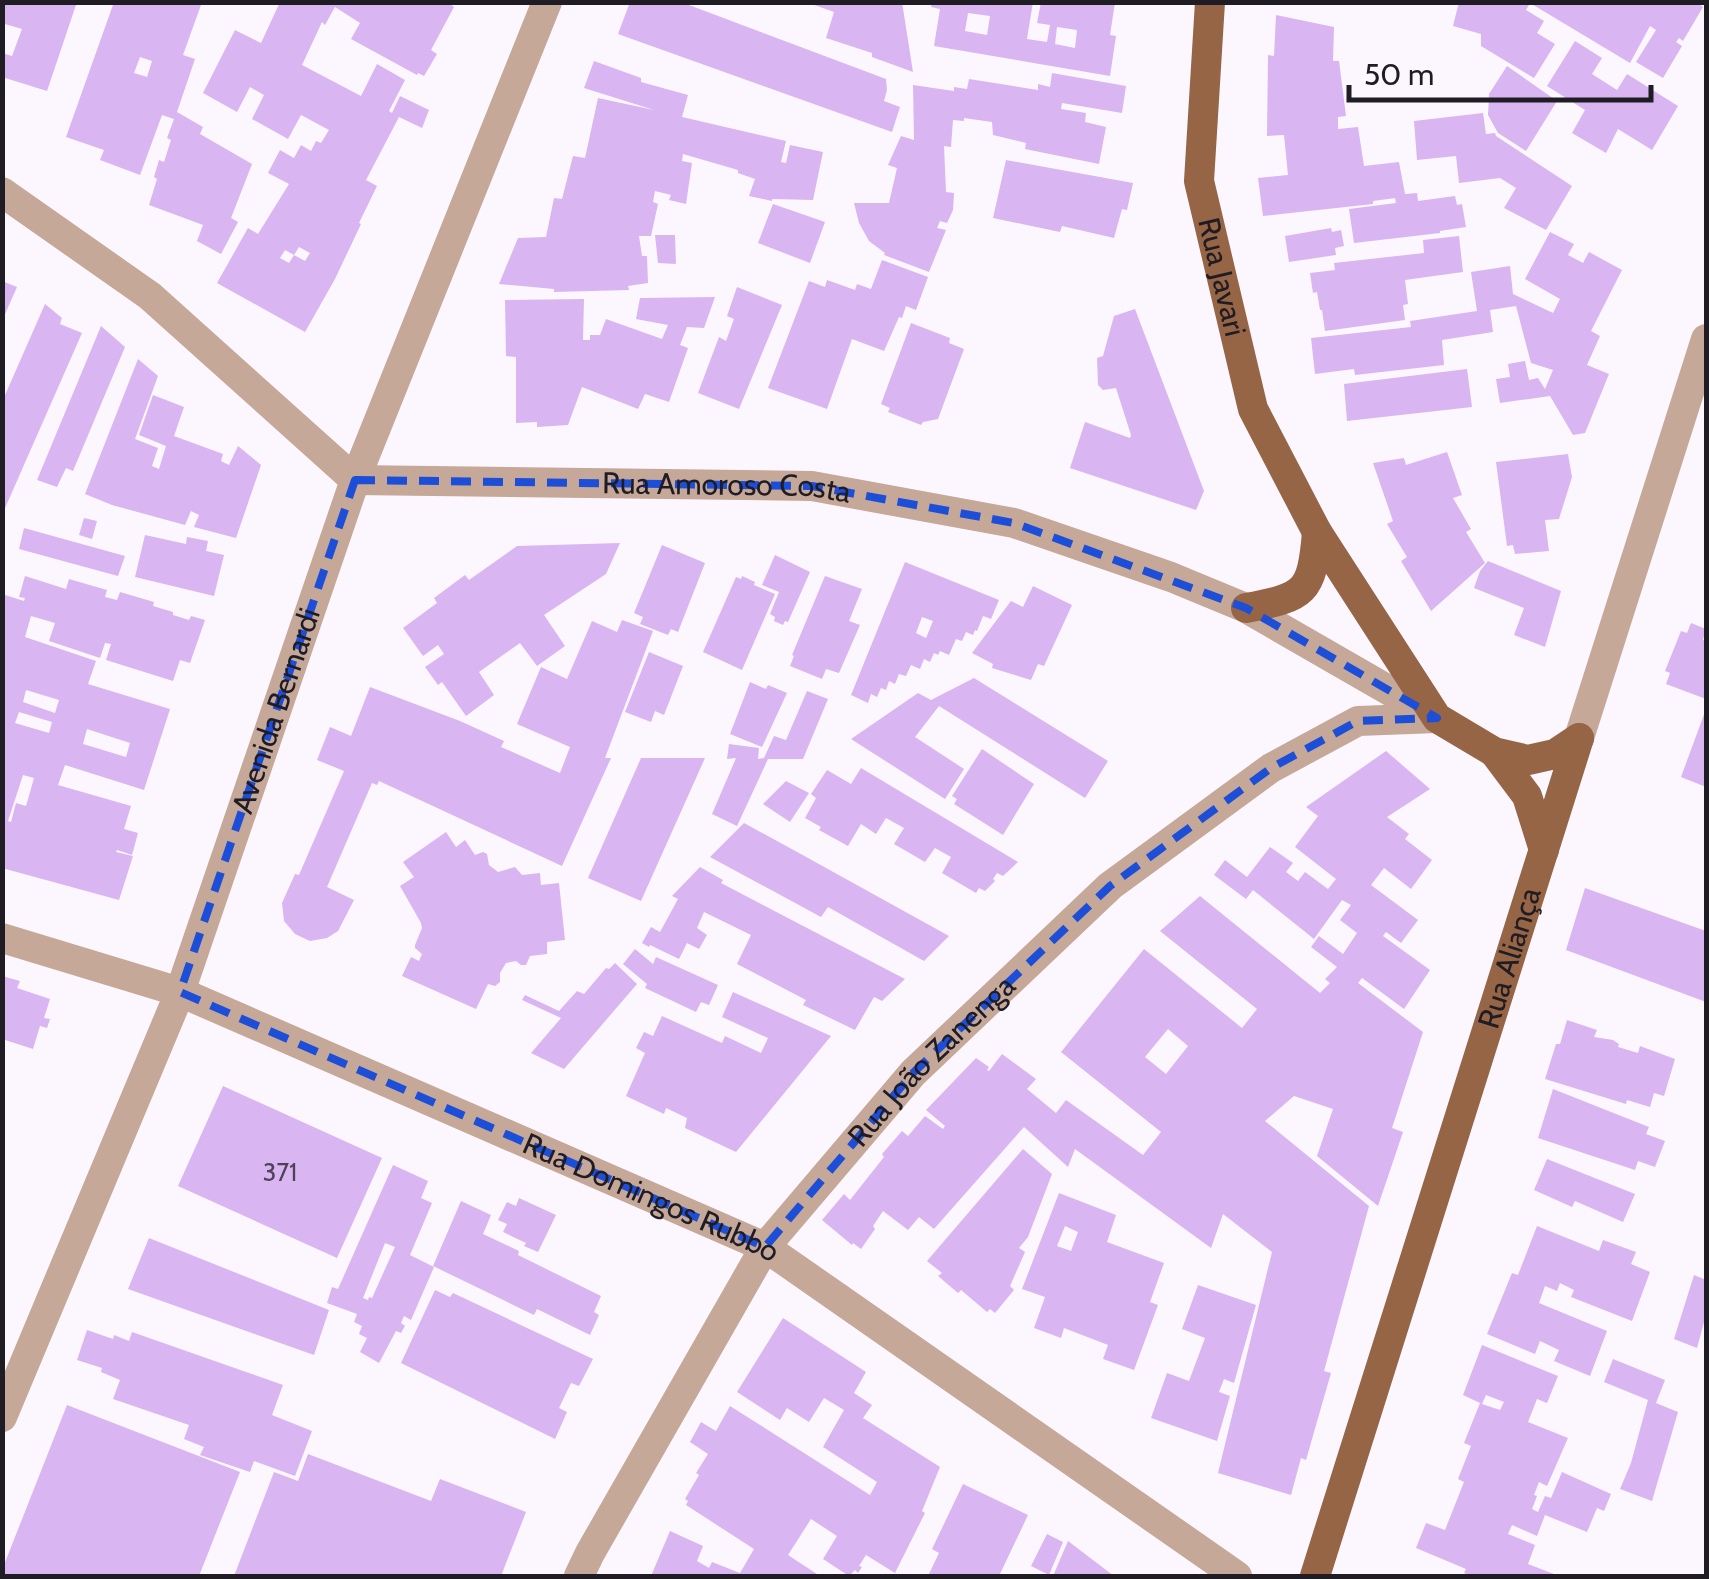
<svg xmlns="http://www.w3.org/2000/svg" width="1709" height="1579" font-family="Cabin,sans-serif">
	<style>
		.building { fill: #d9b5f2; fill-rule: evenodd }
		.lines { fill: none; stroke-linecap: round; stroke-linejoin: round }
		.minor { stroke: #c5a898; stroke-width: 30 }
		.major { stroke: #966546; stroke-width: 30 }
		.marked { fill: none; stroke: #1d4ed8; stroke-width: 8; stroke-dasharray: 20 12; stroke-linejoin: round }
		.labels { text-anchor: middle; stroke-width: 8; stroke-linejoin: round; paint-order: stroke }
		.number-label { font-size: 25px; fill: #4e4257 }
		.street-label { font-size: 30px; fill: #201c23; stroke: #fcf7ff }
	</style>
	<rect width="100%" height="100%" fill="#fcf7ff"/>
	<path class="building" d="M 2,2 L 77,2 L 47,91 L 2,77 L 2,53 L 12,56 L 22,29 L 5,24 L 2,30 Z
		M 114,2 L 202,2 L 183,55 L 195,59 L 177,112 L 203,127 L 200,134 L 252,164 L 231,218 L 238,222 L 221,254 L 197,241 L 203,225 L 149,205 L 157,179 L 154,177 L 159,160 L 164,162 L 171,140 L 167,138 L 174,119 L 162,115 L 140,175 L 100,160 L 104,150 L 66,137 ZM 140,57 L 152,61 L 147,77 L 134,73 Z
		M 280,2 L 447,2 L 454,7 L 431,50 L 437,54 L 424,76 L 418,73 L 417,75 L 351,39 L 360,23 L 335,7 L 325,25 L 322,22 L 302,65 L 361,96 L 377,64 L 405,80 L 389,111 L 392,113 L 400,96 L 429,110 L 422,128 L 399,117 L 366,180 L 377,186 L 359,223 L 361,224 L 335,279 L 305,332 L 217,283 L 248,228 L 258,234 L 289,184 L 268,173 L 280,150 L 294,158 L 301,145 L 311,151 L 316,141 L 321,143 L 329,130 L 301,115 L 288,139 L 252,119 L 264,95 L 250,87 L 237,112 L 203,93 L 235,30 L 261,43 ZM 299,247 L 310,253 L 305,261 L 294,255 L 289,263 L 280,258 L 285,250 L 294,255 Z
		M 630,2 L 681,2 L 886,79 L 887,90 L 884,101 L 900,107 L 892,132 L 618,34 Z
		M 806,2 L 902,2 L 913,72 L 872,57 L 872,53 L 826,38 L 834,12 Z
		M 932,2 L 1033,2 L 1027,39 L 1047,42 L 1050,25 L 1037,23 L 1041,2 L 1115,2 L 1110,35 L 1116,36 L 1110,76 L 934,46 L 940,9 L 931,7 ZM 968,13 L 990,16 L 987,35 L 965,31 ZM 1057,27 L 1077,30 L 1075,48 L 1055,44 Z
		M 1459,2 L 1696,2 L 1703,7 L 1683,41 L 1679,38 L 1676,42 L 1682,46 L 1663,78 L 1636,62 L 1656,30 L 1650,26 L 1630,63 L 1530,3 L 1526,10 L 1544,21 L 1537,33 L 1555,44 L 1534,78 L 1481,46 L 1481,34 L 1453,26 Z
		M 1276,15 L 1334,27 L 1333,61 L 1339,61 L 1346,116 L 1338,117 L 1338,129 L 1358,127 L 1364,166 L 1399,162 L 1405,194 L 1417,193 L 1418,201 L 1455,196 L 1457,205 L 1462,204 L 1466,227 L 1440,231 L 1440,233 L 1354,243 L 1349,209 L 1396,203 L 1395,198 L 1373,201 L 1373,204 L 1263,216 L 1258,178 L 1288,175 L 1284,135 L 1267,136 L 1268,55 L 1274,56 Z
		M 1575,41 L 1602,58 L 1592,74 L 1617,90 L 1627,74 L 1678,106 L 1652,150 L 1618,129 L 1606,153 L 1572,133 L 1585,110 L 1547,86 Z
		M 594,61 L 641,78 L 641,82 L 688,95 L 682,117 L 786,141 L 781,162 L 786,163 L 790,145 L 823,152 L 813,200 L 772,199 L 772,201 L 749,196 L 755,179 L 738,173 L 738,170 L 683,154 L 682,161 L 692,163 L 686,204 L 669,200 L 671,195 L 655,191 L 653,202 L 658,204 L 651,236 L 639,236 L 642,256 L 647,256 L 648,283 L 628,286 L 629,290 L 554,292 L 554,289 L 499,284 L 518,238 L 546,237 L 554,198 L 562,199 L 573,156 L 585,158 L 598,98 L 654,110 L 584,88 Z
		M 1507,66 L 1557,101 L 1526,151 L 1498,133 L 1488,115 L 1489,94 Z
		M 1052,73 L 1126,86 L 1122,113 L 1062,103 L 1061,109 L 1086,113 L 1085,122 L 1106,127 L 1099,164 L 1025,149 L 1026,143 L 993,135 L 992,122 L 964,118 L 964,121 L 953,120 L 951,147 L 944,146 L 946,192 L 954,193 L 953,210 L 947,223 L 940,221 L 937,228 L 946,230 L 929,272 L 884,255 L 885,253 L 869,241 L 859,223 L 854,203 L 889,203 L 897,168 L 888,165 L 901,136 L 914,140 L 913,85 L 954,91 L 954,87 L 967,89 L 969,79 L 1038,90 L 1038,84 L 1050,87 Z
		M 1483,113 L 1486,134 L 1495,133 L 1496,136 L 1572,186 L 1546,230 L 1504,208 L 1516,188 L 1500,178 L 1459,183 L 1456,156 L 1417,160 L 1414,121 Z
		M 1006,160 L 1133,183 L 1127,210 L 1122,209 L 1114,238 L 1062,226 L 1060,232 L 993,218 Z
		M 773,204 L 825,222 L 810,263 L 758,243 Z
		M 1331,228 L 1332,232 L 1341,230 L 1344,246 L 1335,248 L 1336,255 L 1289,262 L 1285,236 Z
		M 1550,232 L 1574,244 L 1568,255 L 1583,263 L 1589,252 L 1622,270 L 1591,331 L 1600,336 L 1587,365 L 1609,374 L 1585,433 L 1573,435 L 1550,396 L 1500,403 L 1496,379 L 1510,377 L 1508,364 L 1525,361 L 1529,380 L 1538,378 L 1545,389 L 1553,370 L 1531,363 L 1516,306 L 1490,310 L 1493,332 L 1442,340 L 1444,365 L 1355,375 L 1354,369 L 1315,374 L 1311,338 L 1411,327 L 1410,321 L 1477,311 L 1471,272 L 1510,266 L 1513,294 L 1553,313 L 1560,299 L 1525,279 Z
		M 655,235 L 675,235 L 676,264 L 658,263 Z
		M 1459,236 L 1463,272 L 1405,280 L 1408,304 L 1403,305 L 1405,320 L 1325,331 L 1322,310 L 1320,310 L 1317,292 L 1313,293 L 1310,273 L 1335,270 L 1334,263 L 1424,253 L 1423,240 Z
		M 882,260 L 928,277 L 916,310 L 906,306 L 902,318 L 899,317 L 884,351 L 852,339 L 827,409 L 768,388 L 809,281 L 825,287 L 827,280 L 855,290 L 857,284 L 871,289 Z
		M 2,281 L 17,287 L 2,321 Z
		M 737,287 L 782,305 L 739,409 L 698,393 L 719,337 L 726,341 L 734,319 L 727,316 Z
		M 715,297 L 704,328 L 687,327 L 680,345 L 688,348 L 669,402 L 645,394 L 638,409 L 582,387 L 568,425 L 537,427 L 537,422 L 516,423 L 516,357 L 506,356 L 505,300 L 584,299 L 583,340 L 590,340 L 590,335 L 600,335 L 606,319 L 662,339 L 668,325 L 636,319 L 640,298 Z
		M 45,304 L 62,318 L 60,324 L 82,333 L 2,515 L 2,402 Z
		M 1135,309 L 1204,491 L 1196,510 L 1070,468 L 1085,422 L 1130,438 L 1131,435 L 1116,388 L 1103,390 L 1098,385 L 1097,358 L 1103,356 L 1114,316 Z
		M 911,323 L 950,338 L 949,343 L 964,349 L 938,419 L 923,422 L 921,425 L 888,412 L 890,408 L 881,404 Z
		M 101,326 L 125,347 L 73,471 L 66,468 L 57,487 L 37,480 Z
		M 138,359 L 158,376 L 135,439 L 158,448 L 152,466 L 159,469 L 166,446 L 139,435 L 153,395 L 184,407 L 174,436 L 223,454 L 221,461 L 229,465 L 238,446 L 261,465 L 236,538 L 194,527 L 199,515 L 191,511 L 185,525 L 112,505 L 85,494 Z
		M 1467,369 L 1472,407 L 1347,421 L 1344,384 Z
		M 1447,452 L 1462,495 L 1453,498 L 1471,529 L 1466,532 L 1485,563 L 1431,611 L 1401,561 L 1407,557 L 1387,524 L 1393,521 L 1373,463 L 1404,458 L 1406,465 Z
		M 1568,454 L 1572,477 L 1559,519 L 1545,520 L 1549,551 L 1515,554 L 1513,545 L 1507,546 L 1496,462 Z
		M 84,518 L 97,521 L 92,539 L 79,535 Z
		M 24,528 L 125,556 L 118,576 L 19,549 Z
		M 145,535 L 186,544 L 187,537 L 208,541 L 206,551 L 224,555 L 214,596 L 135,577 Z
		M 620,543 L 606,574 L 544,615 L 565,646 L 537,666 L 520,643 L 479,672 L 494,695 L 466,716 L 442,682 L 438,685 L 425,667 L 444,654 L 438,645 L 423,656 L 403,628 L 437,603 L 434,598 L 465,575 L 469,580 L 517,546 Z
		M 662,545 L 705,563 L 678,632 L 671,629 L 668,635 L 640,624 L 643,617 L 634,613 Z
		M 775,555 L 810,572 L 788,622 L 785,621 L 783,625 L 774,621 L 775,617 L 770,614 L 779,592 L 762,585 Z
		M 1488,561 L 1561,591 L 1545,647 L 1514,635 L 1524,608 L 1474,588 L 1480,571 Z
		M 905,562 L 999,600 L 991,619 L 983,616 L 977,631 L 975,630 L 973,635 L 966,632 L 962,641 L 956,639 L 949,655 L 940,651 L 938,655 L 934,653 L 930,662 L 924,659 L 920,669 L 911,665 L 906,676 L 899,674 L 895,684 L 889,681 L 886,690 L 881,688 L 877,697 L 871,694 L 868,703 L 851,695 ZM 922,617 L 933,621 L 926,638 L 916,633 Z
		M 25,576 L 66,589 L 69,579 L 107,590 L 105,597 L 117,600 L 120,592 L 154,602 L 153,606 L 173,612 L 173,615 L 189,620 L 191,616 L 205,620 L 190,663 L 180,660 L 173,681 L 106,660 L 111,644 L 105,643 L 100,658 L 49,641 L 55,623 L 31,616 L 25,637 L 96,661 L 88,684 L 170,709 L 144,790 L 65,765 L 58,785 L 131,806 L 124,829 L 138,833 L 132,855 L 117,850 L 116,852 L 133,856 L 119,900 L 2,868 L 2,594 L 24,601 L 25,598 L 19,597 ZM 26,690 L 59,700 L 55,713 L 23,702 ZM 19,712 L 52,722 L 49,733 L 15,723 ZM 87,729 L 130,743 L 126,757 L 83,744 ZM 23,775 L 34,778 L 26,806 L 16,803 L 11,822 L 8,821 Z
		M 742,576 L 755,582 L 754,585 L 775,594 L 742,670 L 703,652 L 736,577 L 741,579 Z
		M 825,576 L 862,589 L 849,621 L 860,625 L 839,673 L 826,669 L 822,679 L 790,666 L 794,656 L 792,655 Z
		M 1033,586 L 1072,605 L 1044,666 L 1038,664 L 1031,680 L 992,668 L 993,664 L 972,653 L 1011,601 L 1023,607 Z
		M 622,620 L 653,631 L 605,758 L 611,758 L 562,866 L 379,781 L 377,785 L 372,783 L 327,887 L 354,900 L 338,931 L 327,938 L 310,941 L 295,934 L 284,921 L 282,903 L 295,874 L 299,875 L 344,771 L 317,760 L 330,727 L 351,736 L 370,687 L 460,721 L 504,741 L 501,747 L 560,773 L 570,747 L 517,724 L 541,667 L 567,679 L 592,621 L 617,632 Z
		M 1691,623 L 1706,629 L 1703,640 L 1706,641 L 1706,699 L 1666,684 L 1670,673 L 1665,671 L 1681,631 L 1687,633 Z
		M 649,652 L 683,666 L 664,715 L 655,711 L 651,722 L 625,712 Z
		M 974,678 L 1108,761 L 1085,798 L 939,706 L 915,737 L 964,769 L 945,799 L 851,739 L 918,693 L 931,700 Z
		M 750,682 L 766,689 L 768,685 L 787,693 L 762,747 L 730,734 Z
		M 807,691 L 828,699 L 803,759 L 768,759 L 737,826 L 712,814 L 736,758 L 727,759 L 729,744 L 759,748 L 758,759 L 764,758 L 774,736 L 786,740 Z
		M 1706,709 L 1706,787 L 1681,777 Z
		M 982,749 L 1034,784 L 1003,835 L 954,804 L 957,799 L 952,796 Z
		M 1386,751 L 1430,789 L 1387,817 L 1409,834 L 1405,839 L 1432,860 L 1411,889 L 1384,868 L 1371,885 L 1418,920 L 1401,943 L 1386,932 L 1383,936 L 1430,970 L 1404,1009 L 1362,978 L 1358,983 L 1423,1032 L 1392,1128 L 1403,1132 L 1378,1206 L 1317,1156 L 1333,1109 L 1294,1096 L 1265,1121 L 1369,1206 L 1324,1371 L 1331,1373 L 1306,1460 L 1301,1458 L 1291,1495 L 1218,1473 L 1272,1252 L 1223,1214 L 1211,1248 L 1075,1149 L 1068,1167 L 1024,1127 L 934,1229 L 919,1217 L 908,1230 L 883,1211 L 873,1226 L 875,1229 L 861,1249 L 853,1243 L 852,1245 L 822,1220 L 844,1194 L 850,1200 L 884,1157 L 882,1154 L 902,1131 L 908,1136 L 925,1116 L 943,1129 L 945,1126 L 926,1110 L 976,1058 L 989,1067 L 987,1070 L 989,1071 L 1002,1054 L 1036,1079 L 1027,1089 L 1056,1113 L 1066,1100 L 1143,1155 L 1161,1132 L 1061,1052 L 1144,949 L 1242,1028 L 1257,1009 L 1160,931 L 1200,896 L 1320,993 L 1330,983 L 1325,979 L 1337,967 L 1311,947 L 1319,936 L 1343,954 L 1357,933 L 1340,920 L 1351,905 L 1342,900 L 1314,939 L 1253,890 L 1246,899 L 1214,875 L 1225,860 L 1247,877 L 1270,847 L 1293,863 L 1286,872 L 1298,881 L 1305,872 L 1328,889 L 1336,879 L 1295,847 L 1318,816 L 1306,807 ZM 1168,1029 L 1188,1046 L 1166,1074 L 1145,1057 Z
		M 641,758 L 705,758 L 641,901 L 588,878 Z
		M 861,768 L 1018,862 L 1003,876 L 997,873 L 993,879 L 995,881 L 985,891 L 979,888 L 976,893 L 942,873 L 951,857 L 935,848 L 925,862 L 894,844 L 904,828 L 886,818 L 876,834 L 861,824 L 848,846 L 819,830 L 821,827 L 805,818 L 816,798 L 811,794 L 827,770 L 851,784 Z
		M 786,781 L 809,793 L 790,822 L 763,804 Z
		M 744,823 L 799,853 L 949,936 L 924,961 L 828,907 L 821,917 L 710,857 Z
		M 446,832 L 456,847 L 465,840 L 475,855 L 483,852 L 487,854 L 489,865 L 498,872 L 515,867 L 522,875 L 540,873 L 541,885 L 559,883 L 565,940 L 547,942 L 547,954 L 530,956 L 526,965 L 521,965 L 516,961 L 506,963 L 500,973 L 500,982 L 495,986 L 488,984 L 476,1009 L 402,976 L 411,957 L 419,961 L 422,954 L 415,948 L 415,945 L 422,928 L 421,923 L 400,886 L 414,877 L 403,862 Z
		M 700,867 L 723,880 L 721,883 L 905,979 L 882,1001 L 874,997 L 855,1030 L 803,1005 L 806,1000 L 737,964 L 751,935 L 704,912 L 697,928 L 707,935 L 699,949 L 687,943 L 679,959 L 650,945 L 649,947 L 642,943 L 651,927 L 660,932 L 678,899 L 672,896 Z
		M 1585,888 L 1706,931 L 1706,1002 L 1566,950 Z
		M 635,949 L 653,964 L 656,957 L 718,985 L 709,1005 L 701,1002 L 696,1012 L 645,988 L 647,984 L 623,964 Z
		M 615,963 L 637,984 L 564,1069 L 531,1053 L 561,1018 L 522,1000 L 525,995 L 559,1011 L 577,991 L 584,994 L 606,968 L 609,969 Z
		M 2,976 L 20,981 L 17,988 L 50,999 L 44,1018 L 50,1019 L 47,1028 L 40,1026 L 33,1049 L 2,1039 Z
		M 733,992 L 831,1036 L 736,1152 L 685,1128 L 687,1118 L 666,1108 L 664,1114 L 626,1096 L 645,1053 L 636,1048 L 644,1032 L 653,1036 L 662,1016 L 722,1043 L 725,1036 L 761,1053 L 768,1038 L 722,1017 Z
		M 1567,1020 L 1597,1030 L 1594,1037 L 1613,1040 L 1619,1044 L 1618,1047 L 1638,1053 L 1640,1046 L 1675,1059 L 1664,1096 L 1654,1093 L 1650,1107 L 1627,1100 L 1626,1104 L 1545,1079 L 1556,1044 L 1560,1044 Z
		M 223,1086 L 382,1158 L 337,1258 L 178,1186 Z
		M 1553,1089 L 1649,1127 L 1646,1134 L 1665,1141 L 1655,1167 L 1638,1161 L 1635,1170 L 1538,1138 Z
		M 1023,1149 L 1052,1174 L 1028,1237 L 1019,1248 L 1025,1252 L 1010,1286 L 1014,1290 L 995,1313 L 990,1309 L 987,1312 L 961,1290 L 958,1293 L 938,1276 L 942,1273 L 927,1261 Z
		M 1547,1159 L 1635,1194 L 1623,1222 L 1575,1201 L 1572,1207 L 1534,1190 Z
		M 393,1165 L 428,1181 L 421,1198 L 432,1203 L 410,1255 L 434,1267 L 411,1320 L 404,1316 L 401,1323 L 405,1326 L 401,1333 L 396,1331 L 379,1363 L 360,1352 L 367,1338 L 359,1334 L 362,1326 L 354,1322 L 357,1314 L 327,1303 L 332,1287 L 338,1289 ZM 385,1243 L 395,1247 L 372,1298 L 369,1297 L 368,1300 L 363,1298 Z
		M 1059,1193 L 1116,1215 L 1107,1242 L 1164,1263 L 1150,1302 L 1158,1305 L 1134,1370 L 1103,1359 L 1108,1345 L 1064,1328 L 1061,1338 L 1034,1328 L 1045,1297 L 1022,1289 ZM 1065,1226 L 1078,1232 L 1071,1251 L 1057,1246 Z
		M 519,1198 L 556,1215 L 538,1252 L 524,1246 L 526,1243 L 503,1232 L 507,1224 L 498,1220 L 507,1202 L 516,1206 Z
		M 461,1201 L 491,1215 L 483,1234 L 519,1251 L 518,1255 L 601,1296 L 594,1312 L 599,1315 L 590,1335 L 537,1309 L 534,1315 L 433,1266 Z
		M 1537,1226 L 1599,1251 L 1603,1240 L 1636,1252 L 1631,1264 L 1650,1272 L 1632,1321 L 1571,1297 L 1574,1290 L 1560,1283 L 1557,1291 L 1545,1286 L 1539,1303 L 1607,1331 L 1590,1376 L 1554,1361 L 1559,1350 L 1540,1341 L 1535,1354 L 1487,1334 L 1512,1273 L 1518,1275 Z
		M 149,1238 L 329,1310 L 314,1355 L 128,1289 Z
		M 1694,1275 L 1706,1280 L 1706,1315 L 1697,1348 L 1674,1339 Z
		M 1198,1285 L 1256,1305 L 1234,1383 L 1224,1379 L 1219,1392 L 1230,1396 L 1217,1441 L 1151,1418 L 1167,1373 L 1189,1381 L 1205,1338 L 1182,1329 Z
		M 435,1290 L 450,1297 L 453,1293 L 593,1359 L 579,1386 L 571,1383 L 559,1408 L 567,1412 L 555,1439 L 401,1363 Z
		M 783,1318 L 866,1372 L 854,1393 L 872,1405 L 863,1418 L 940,1467 L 922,1511 L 925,1513 L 895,1573 L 866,1555 L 859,1566 L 862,1567 L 858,1573 L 855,1570 L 849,1576 L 823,1559 L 837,1536 L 811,1519 L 788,1555 L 820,1576 L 651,1576 L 670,1531 L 703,1546 L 697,1561 L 709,1568 L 712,1562 L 740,1573 L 754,1549 L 686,1505 L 688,1501 L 685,1499 L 699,1475 L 696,1473 L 708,1454 L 690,1442 L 701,1422 L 716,1431 L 730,1406 L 870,1495 L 877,1482 L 823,1447 L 844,1410 L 824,1398 L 809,1422 L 787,1408 L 780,1420 L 737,1392 Z
		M 87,1330 L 113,1339 L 114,1335 L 129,1341 L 132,1332 L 283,1385 L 272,1415 L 312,1431 L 295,1476 L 254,1461 L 250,1472 L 200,1455 L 204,1447 L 184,1439 L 189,1425 L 113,1399 L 120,1380 L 101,1372 L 102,1368 L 77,1360 Z
		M 1482,1345 L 1558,1376 L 1547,1403 L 1537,1399 L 1528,1422 L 1568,1438 L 1547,1486 L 1539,1482 L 1534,1495 L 1537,1496 L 1532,1509 L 1538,1512 L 1545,1496 L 1551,1498 L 1562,1472 L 1611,1494 L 1604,1511 L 1597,1508 L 1587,1532 L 1545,1515 L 1537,1536 L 1512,1525 L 1508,1534 L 1535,1545 L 1528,1564 L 1559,1576 L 1472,1576 L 1464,1573 L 1466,1569 L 1416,1548 L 1426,1523 L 1445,1530 L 1464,1482 L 1458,1479 L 1471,1446 L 1464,1443 L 1480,1403 L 1482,1404 L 1463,1395 ZM 1486,1395 L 1504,1402 L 1500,1410 L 1482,1404 Z
		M 1613,1359 L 1665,1380 L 1656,1403 L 1678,1412 L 1652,1501 L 1620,1489 L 1631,1463 L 1648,1400 L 1604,1382 Z
		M 67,1405 L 240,1472 L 199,1576 L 2,1576 L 2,1570 Z
		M 308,1454 L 431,1501 L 440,1479 L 526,1512 L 501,1576 L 234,1576 L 274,1472 L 298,1481 Z
		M 963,1484 L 1028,1515 L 999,1576 L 928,1576 L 939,1553 L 932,1549 Z
		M 1047,1534 L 1063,1542 L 1049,1575 L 1031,1566 Z
		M 1068,1541 L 1114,1576 L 1053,1576 Z"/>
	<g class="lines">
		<g class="minor">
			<path id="s1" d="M 2,192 L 150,296 L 355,480 L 812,486 L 1014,523 L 1171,577 L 1246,608 L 1437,718"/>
			<path d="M 1579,738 L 1706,339"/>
			<path id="s2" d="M 2,938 L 180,992 L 765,1247 L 1237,1576"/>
			<path id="s3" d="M 2,1417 L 180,992 L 355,480 L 547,2"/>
			<path id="s4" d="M 579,1576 L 590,1553 L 765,1247 L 913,1073 L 1110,886 L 1271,768 L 1358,721 L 1437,718"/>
		</g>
		<g class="major">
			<path id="s5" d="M 1210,2 L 1199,181 L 1253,409 L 1317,532 L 1437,718 L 1494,752 L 1528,760 L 1555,754 L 1579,738"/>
			<path d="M 1246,608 C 1305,597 1312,593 1317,532"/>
			<path d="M 1494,752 L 1527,796 L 1544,850"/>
			<path id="s6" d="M 1315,1576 L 1579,738"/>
		</g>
	</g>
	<path class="marked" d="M 355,480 L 812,486 L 1014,523 L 1246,608 L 1437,718 L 1358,721 L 1271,768 L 1110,886 L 913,1073 L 765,1247 L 180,992 Z"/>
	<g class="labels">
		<g class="number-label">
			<text x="280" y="1181">371</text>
		</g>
		<g class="street-label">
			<text dy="10" stroke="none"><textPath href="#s5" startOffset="278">Rua Javari</textPath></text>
			<text dy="10" stroke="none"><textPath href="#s1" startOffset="828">Rua Amoroso Costa</textPath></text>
			<text dy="10" stroke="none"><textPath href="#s3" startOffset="758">Avenida Bernardi</textPath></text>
			<text dy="10" stroke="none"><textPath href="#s6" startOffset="648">Rua Aliança</textPath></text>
			<text dy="10" stroke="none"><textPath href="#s4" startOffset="628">Rua João Zanenga</textPath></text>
			<text dy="10" stroke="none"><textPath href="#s2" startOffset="700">Rua Domingos Rubbo</textPath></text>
		</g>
	</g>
	<rect width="1709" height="1579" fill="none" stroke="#201c23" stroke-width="10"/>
	<path d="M1349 85v15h302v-15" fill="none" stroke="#201c23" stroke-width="5"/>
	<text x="1364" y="85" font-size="30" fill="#201c23" stroke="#fcf7ff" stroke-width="8" paint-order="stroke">50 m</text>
</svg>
